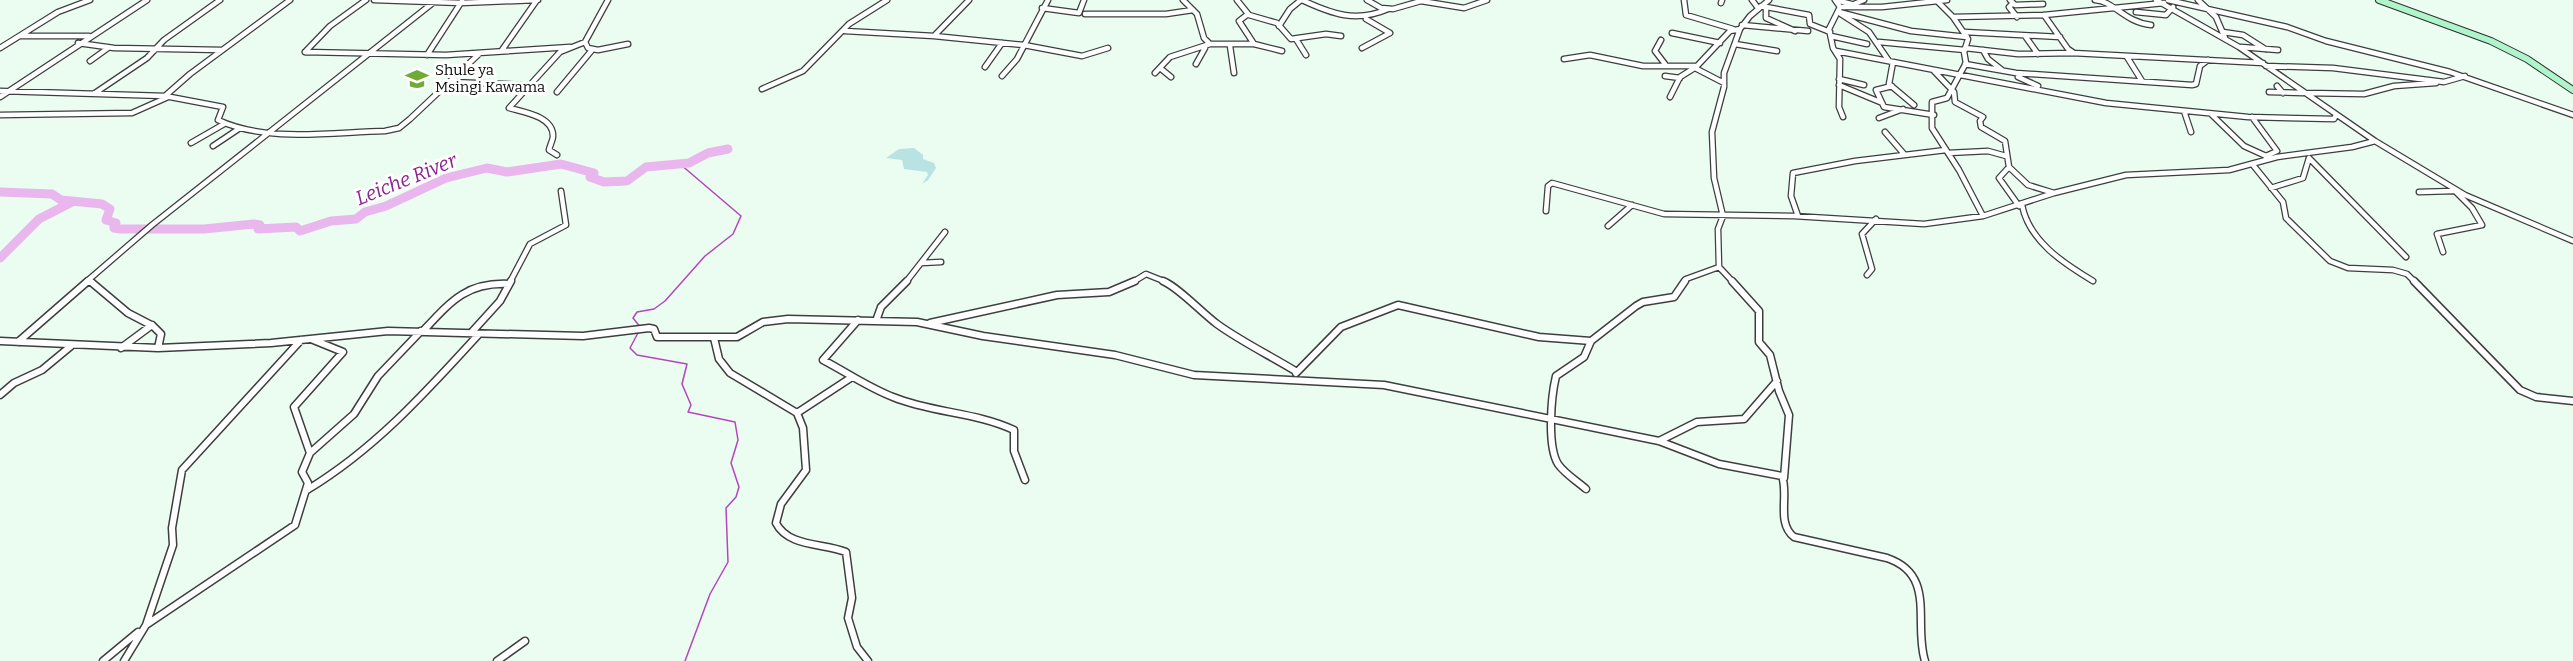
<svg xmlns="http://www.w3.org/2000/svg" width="2573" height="661" font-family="Bitter,serif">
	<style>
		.green { fill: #b9e2e3 }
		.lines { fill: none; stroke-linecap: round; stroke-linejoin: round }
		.stream { stroke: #b545bd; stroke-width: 1.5 }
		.river { stroke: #e9b6ee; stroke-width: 9 }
		.street-far1-casing { stroke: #3e3e3e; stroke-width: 7 }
		.street-casing { stroke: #3e3e3e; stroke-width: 9 }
		.secondary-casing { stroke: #2d2d2d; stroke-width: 8 }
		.street-far1 { stroke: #fff; stroke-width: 4.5 }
		.street { stroke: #fff; stroke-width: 6 }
		.secondary { stroke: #aef5cc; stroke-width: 6 }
		.labels { text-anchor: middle; stroke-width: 6; stroke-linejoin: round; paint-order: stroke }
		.far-poi-label { font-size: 15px; fill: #0b0b0b; stroke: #fff; text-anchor: start }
		.water-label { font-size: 20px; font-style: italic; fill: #8a248d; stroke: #fff }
	</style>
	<rect width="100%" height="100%" fill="#ebfdf1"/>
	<path class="green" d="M 914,148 L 923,155 L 923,159 L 934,163 L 936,168 L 928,180 L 922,184 L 928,175 L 927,172 L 904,169 L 902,160 L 886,158 L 899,149 Z"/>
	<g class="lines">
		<path class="stream" d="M 641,328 L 633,318 L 637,312 L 654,309 L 665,301 L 705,256 L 733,234 L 741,216 L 680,164
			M 639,331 L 630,348 L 637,355 L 687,364 L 682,384 L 691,405 L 688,412 L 735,422 L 738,440 L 731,463 L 739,487 L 736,497 L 726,508 L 728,562 L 710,594 L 685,661"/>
		<path class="river" d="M 0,192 L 52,194 L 61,200 L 102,204 L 110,209 L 106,220 L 116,223 L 114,228 L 120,229 L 204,229 L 254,224 L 260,225 L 258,229 L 296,227 L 300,231 L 331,221 L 356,219 L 365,212 L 386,206 L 446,178 L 487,168 L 507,172 L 561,164 L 594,173 L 590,177 L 604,182 L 627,181 L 646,167 L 689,163 L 708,153 L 728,149
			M 0,258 L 39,219 L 74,201"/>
		<g class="street-far1-casing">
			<path id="street-far1" d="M 374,0 L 461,3 L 538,0
				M 969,0 L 934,36 L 1024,45 L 1082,56 L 1108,48
				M 1183,0 L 1197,14 L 1204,38 L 1210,44 L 1254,44 L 1282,51
				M 1237,0 L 1249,15 L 1277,23 L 1291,39 L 1326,34 L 1341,36
				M 1302,0 C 1332,14 1356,23 1388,9
				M 1367,0 L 1381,8 L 1393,9 L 1421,1 L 1464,8 L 1487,0
				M 1684,0 L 1686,15 L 1733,29
				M 1752,0 L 1758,8
				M 1835,0 L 1840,7 L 1829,29 L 1833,48 L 1840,59 L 1839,107 L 1843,117
				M 1836,0 L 1855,5
				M 1936,0 L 1953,17 L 1968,39 L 1964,52 L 1966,63 L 1947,98 L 1932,102 L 1932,128 L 1959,170 L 1983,216
				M 2010,0 L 2015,5 L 2043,4
				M 2095,0 C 2114,1 2124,22 2151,25
				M 2168,0 L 2287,27 L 2326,41 L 2450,72 L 2573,115
				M 2198,0 L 2216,17 L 2225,38
				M 1721,3 L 1722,0
				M 1854,4 L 1864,0
				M 2012,4 L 2009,7 L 2017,17
				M 1761,6 L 1809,15 L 1810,24 L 1830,32
				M 1766,7 L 1766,18 L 1795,31
				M 1840,7 L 1882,7 L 1947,0
				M 1042,8 L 1079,13 L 1084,0
				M 1839,12 L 1911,31 L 1967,37
				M 2136,12 L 2166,15 L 2173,7
				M 1085,14 L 1166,14 L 1193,10
				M 1248,14 L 1239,21 L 1254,44
				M 1841,14 L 1869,32 L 1889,61
				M 2044,15 L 2068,49 L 2074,53
				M 1953,17 L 2044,15 L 2164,3
				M 1742,25 L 1808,31
				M 1279,26 L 1290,9 L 1301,0
				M 845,31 L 934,36
				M 1965,32 L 2060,37
				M 2223,32 L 2243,35 L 2265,49
				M 1672,33 L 1720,43
				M 20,36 L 89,36
				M 1831,36 L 1867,44
				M 2025,36 L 2038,54
				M 1296,39 L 1306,55
				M 1661,40 L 1655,51 L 1665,64
				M 585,42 L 588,48 L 598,50 L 628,44
				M 1879,42 L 1965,50
				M 78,43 L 114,48 L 222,50
				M 1735,44 L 1777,51
				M 1230,46 L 1234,73
				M 2241,47 L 2278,50
				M 0,48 L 58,12 L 90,0
				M 1362,48 L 1390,33 L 1366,19
				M 1965,48 L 2018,54 L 2073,53 L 2263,63
				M 502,50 L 537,0
				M 1983,50 L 1988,59 L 2002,70
				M 1836,51 L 2106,103 L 2248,117 L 2334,119 L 2336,115
				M 305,52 L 446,55 L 570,47
				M 305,52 L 330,26 L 366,0
				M 427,55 L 462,1
				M 2127,57 L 2142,81
				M 1564,59 L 1590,55 L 1643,66 L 1697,66 L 1730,31 L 1740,29
				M 90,61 L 108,48
				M 1893,62 L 1889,84 L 1914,105
				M 1196,64 L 1205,48
				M 1965,64 L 2016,73 L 2192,85 L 2196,84 L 2200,66 L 2208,60
				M 2266,66 L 2333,68 L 2444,82 L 2465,76
				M 985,67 L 1002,43
				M 1160,68 L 1171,77
				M 1695,68 L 1724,83
				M 1934,71 L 1954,92 L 1955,102 L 1983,117 L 1980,121 L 1981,127 L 2005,141 L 2009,167 L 1999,178 L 2019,206
				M 1155,73 L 1170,57 L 1210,44
				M 1002,76 L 1017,59 L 1048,0
				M 1665,76 L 1680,78
				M 2018,77 L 2038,86
				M 1839,79 L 1864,85
				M 450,82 L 529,85
				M 1839,85 L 1880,102
				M 1892,86 L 1876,90 L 1884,107 L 1934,115
				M 2277,86 L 2283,93
				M 762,89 L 803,71 L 849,24 L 887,0
				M 0,91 L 165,96 L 223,107 L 218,120 C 267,143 332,132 385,131 L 399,128 L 410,119 L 480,53
				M 557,92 L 592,50
				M 2269,92 L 2303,93
				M 95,93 L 147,58 L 164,40 L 220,0
				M 2306,93 L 2364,94 L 2394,86 L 2436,83
				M 165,96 L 190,74 L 290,0
				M 0,97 L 147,0
				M 1670,97 L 1680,77 L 1696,67
				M 2184,111 L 2191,132
				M 2211,114 L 2244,146 L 2266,156
				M 0,115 L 132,113 L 168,97
				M 2252,117 L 2277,151 L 2266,156 L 2266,160
				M 1879,118 L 1903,109
				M 1885,132 L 1904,154
				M 2375,141 L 2465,195 L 2573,241
				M 191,143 L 224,124
				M 213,146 L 240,128
				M 1948,153 L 1988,151 L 2006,156
				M 557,155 L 549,150 C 550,145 553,140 553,136 C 553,116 523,112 509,108 L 560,52 L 585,42 L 608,0
				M 2309,158 L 2406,257
				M 2253,165 L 2283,202 L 2286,218 L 2330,261 L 2348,268 L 2393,270 L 2407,274 L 2415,282
				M 2009,167 L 2028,185 L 2054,193
				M 2271,188 L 2303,178 L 2309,158
				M 2419,192 L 2454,191
				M 2022,205 C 2029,241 2063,263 2093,281
				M 1546,211 L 1548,186 L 1552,183 L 1664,214 L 1794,216 L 1924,224 L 1983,216 L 2054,193 L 2126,175 L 2229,170 L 2277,157 L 2352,147 L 2375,141 L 2239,47 L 2156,0
				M 1798,216 L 1791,196 L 1793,173 L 1855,161 L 1946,150
				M 1608,226 L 1632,205
				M 2443,252 L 2437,234 L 2482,225 L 2472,208 L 2454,190
				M 921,263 L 941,262
				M 1867,275 L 1872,269 L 1862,234 L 1876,219
				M 89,280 L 92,282
				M 86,282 L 152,225 L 434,2
				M 510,282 L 530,244 L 566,225 L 561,191
				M 906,282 L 945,232
				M 1133,282 L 1146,274 L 1166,282
				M 1684,282 L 1686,279 L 1719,267
				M 1733,282 L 1719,267 L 1718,229 L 1723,216 L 1714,178 L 1712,132 L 1724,87 L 1724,73 L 1740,29 L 1750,16 L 1769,0"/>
		</g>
		<g class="street-casing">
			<path id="street" d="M 90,281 L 128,313 L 153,326 L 161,334 L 158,348
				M 1163,281 C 1178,287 1201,312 1217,324 C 1242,342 1271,356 1297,372
				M 1732,281 L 1759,311 L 1759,342 L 1770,355 L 1779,391 L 1789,415 L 1784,478
				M 2414,281 L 2520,390 L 2536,397 L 2573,401
				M 858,320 L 823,360 C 846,372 869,388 893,397 C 932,413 976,412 1014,430 L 1014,451 L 1025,480
				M 876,321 L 881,307 L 907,281
				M 930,323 L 1057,295 L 1109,292 L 1135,281
				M 424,330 C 451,301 467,282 509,284
				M 471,333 L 500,301 L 511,281
				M 714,338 L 719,359 L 730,373 L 797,413 L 803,428 L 806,470 L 781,504 L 776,523 C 788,547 823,543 846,552 L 852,598 L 848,618 L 857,647 L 868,661
				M 0,341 L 158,348 L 271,343 L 388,331 L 583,336 L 649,328 L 654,329 L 657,337 L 737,337 L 763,322 L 788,319 L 917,322 L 983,336 L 1115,355 L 1194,375 L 1384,385 L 1659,441 L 1719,464 L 1782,476 C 1789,495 1776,523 1794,537 L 1887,558 C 1937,575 1913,623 1925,661
				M 18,342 L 88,281
				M 121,348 L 152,325
				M 1296,373 L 1341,327 L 1398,305 L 1539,337 L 1591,341
				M 0,395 L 14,383 L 42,370 L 71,346
				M 797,413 L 852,377
				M 1659,441 L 1697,422 L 1744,419 L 1777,381
				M 310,453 L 294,407 L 343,352 L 311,339
				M 1586,489 C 1577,481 1565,474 1558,464 C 1547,446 1551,397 1556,376 L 1584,357 L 1591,341 L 1636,306 L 1643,302 L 1674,297 L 1685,281
				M 307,490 C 375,449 426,392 479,334
				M 146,625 L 173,545 L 172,528 L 182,470 L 301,340
				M 103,661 L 138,632
				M 124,661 L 146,625 L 295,525 L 308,483 L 302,472 L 310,453 L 354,414 L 378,376 L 421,331
				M 497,661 L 525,641"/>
		</g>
		<g class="secondary-casing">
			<path id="secondary" d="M 2379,0 L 2491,41 L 2527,59 L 2573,90"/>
		</g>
		<use href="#street-far1" class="street-far1"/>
		<use href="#street" class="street"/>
		<use href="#secondary" class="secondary"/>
	</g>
	<defs>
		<g id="school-bare" transform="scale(1.8)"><path d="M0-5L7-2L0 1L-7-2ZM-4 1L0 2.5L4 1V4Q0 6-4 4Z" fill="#71aa34" stroke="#fff" stroke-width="2.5" paint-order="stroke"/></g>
	</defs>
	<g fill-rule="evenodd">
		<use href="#school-bare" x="417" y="79"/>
	</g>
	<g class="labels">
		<g class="far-poi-label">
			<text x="435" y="75">Shule ya<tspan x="435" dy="17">Msingi Kawama</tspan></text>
		</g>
		<g class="water-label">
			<text transform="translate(406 179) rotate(-22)" y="7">Leiche River</text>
		</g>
	</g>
</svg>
